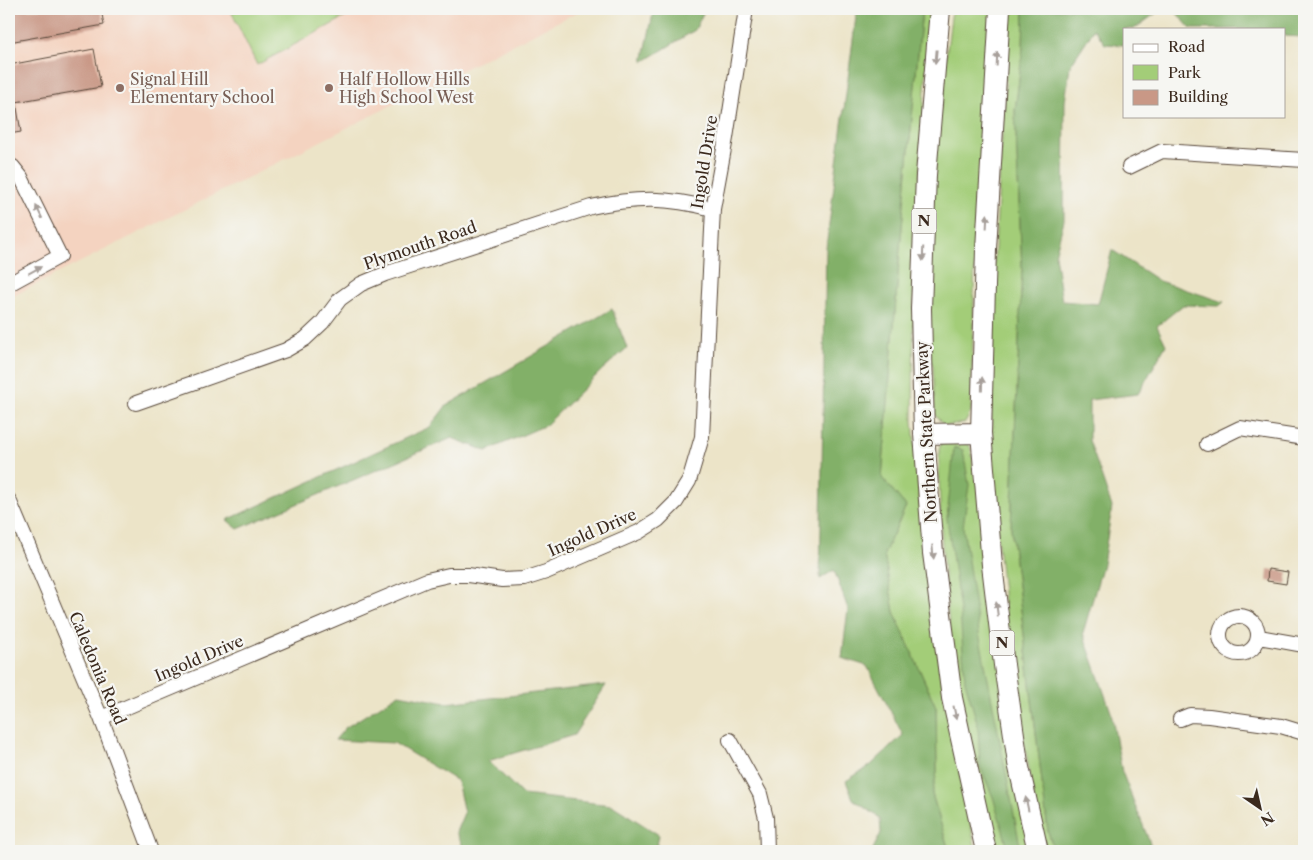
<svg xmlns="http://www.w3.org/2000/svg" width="1313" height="860" font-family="'Libre Caslon Text',serif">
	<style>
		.built { fill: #f4d3c0 }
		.green { fill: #a3cd78; stroke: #6f7c4b }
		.forest { fill: #82b068; stroke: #5e6d43 }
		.building { fill: #c99886 }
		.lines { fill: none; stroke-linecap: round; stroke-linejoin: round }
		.minor-casing { stroke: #564638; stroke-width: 16 }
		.highway-casing { stroke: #564638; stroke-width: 22 }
		.minor { stroke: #fff; stroke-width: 14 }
		.highway { stroke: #fff; stroke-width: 20 }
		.oneway { fill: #a79f9a }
		.education-dot { fill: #8d6e63; stroke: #f6f6f2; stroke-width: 2 }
		.labels { text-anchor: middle; stroke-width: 4.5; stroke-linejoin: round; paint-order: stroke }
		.shield { fill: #f6f6f2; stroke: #73675e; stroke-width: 1 }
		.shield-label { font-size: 15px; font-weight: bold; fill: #3b2a1e }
		.education-label { font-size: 16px; fill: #785e54; stroke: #f6f6f2; text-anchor: start }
		.street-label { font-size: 16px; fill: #3b2a1e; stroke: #f6f6f2 }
	</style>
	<rect width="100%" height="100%" fill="#f6f6f2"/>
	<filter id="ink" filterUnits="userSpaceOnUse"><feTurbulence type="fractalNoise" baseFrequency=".02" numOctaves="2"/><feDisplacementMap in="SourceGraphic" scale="10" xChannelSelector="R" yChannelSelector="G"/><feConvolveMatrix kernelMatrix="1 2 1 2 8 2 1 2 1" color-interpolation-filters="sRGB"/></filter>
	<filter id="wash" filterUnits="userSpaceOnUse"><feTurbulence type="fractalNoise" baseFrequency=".0096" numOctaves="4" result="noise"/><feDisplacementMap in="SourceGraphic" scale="20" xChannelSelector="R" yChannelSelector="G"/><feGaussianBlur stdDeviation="1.12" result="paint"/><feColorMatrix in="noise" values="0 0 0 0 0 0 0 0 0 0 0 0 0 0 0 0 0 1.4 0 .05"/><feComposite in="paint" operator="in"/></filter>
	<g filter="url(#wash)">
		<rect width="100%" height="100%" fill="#ece4c8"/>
		<path class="built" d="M 9,9 L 583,9 L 9,298 Z"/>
		<path class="green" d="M 230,9 L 360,9 L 257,65 Z
			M 922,9 L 930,9 L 914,269 L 913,421 L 925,566 L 944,694 L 976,851 L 949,851 L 932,794 L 937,772 L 936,707 L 894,612 L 884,554 L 906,506 L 882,478 L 900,248 Z
			M 952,9 L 994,9 L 975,252 L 971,412 L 965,423 L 944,426 L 935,415 L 933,366 L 926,350 L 929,197 Z
			M 1010,9 L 1024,9 L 1023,48 L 1015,111 L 1022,269 L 1011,528 L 1048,831 L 1054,851 L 1046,851 L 1040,830 L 1011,671 L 991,475 L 993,280 Z
			M 967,441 C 977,455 968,469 979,485 L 1030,851 L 994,851 C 978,781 960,710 951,639 C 943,576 939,513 939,450 L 941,443 Z"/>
		<path class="forest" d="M 654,9 L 705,9 L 695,30 L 643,62 Z
			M 857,9 L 922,9 L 900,248 L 882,478 L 906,506 L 884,554 L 894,612 L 936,707 L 937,772 L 932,794 L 949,851 L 872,851 L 881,833 L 880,818 L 853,799 L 846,781 L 871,765 L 903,735 L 867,666 L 842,658 L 848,609 L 834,570 L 820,579 L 826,248 Z
			M 1024,9 L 1162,9 L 1134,29 L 1124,29 L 1124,45 L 1105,44 L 1094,29 L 1070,66 L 1065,102 L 1064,220 L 1055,255 L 1062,301 L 1098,304 L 1112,250 L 1159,281 L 1224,302 L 1219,306 L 1183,305 L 1157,326 L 1166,345 L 1138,394 L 1089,400 L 1089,440 L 1112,507 L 1103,564 L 1083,633 L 1111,712 L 1122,772 L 1150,843 L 1151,851 L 1054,851 L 1048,831 L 1011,528 L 1022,269 L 1015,111 L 1023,48 Z
			M 1173,9 L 1304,9 L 1304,37 L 1284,36 L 1284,29 L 1191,29 Z
			M 612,309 L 627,348 L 603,369 L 546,425 L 486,451 L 452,438 L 238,529 L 227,520 L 430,427 L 446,406 Z
			M 954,447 L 963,450 L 969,485 L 963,527 L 979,633 L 1021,851 L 1009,851 L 993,797 L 980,766 L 978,726 L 965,681 L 960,611 L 947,518 Z
			M 606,685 L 574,735 L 488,761 L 523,795 L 612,805 L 659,835 L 656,851 L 465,851 L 456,832 L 464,813 L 457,781 L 394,743 L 335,740 L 345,728 L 399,694 L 446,703 Z"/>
		<g id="blocks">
			<path class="building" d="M 9,9 L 101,9 L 104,25 L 9,42 Z
				M 94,49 L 101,87 L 16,102 L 21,132 L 9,134 L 9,65 Z
				M 1268,569 L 1288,572 L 1286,584 L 1267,581 Z"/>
		</g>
	</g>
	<g filter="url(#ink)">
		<use href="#blocks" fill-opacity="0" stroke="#564638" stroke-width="1"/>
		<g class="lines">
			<g class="minor-casing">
				<path id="minor" d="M 9,165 L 13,167 L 21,177 L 60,256 L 9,284
					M 1129,167 L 1162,151 L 1304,160
					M 136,403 L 286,350 L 305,339 L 322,323 L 340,299 L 361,284 L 385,274 L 591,207 C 637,197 667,197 713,209
					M 1207,444 L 1240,428 L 1304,438
					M 9,500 L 101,718 L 151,851
					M1220 635a19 19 0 1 1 38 0a19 19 0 1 1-38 0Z
					M 1259,637 L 1304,645
					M 101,718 L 427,580 L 449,575 L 468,575 L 502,580 L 524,579 L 546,572 L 639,532 L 658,520 L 676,502 L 689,481 L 702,437 L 713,209 L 726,138 L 746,9
					M 1180,719 L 1190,715 L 1209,716 L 1281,726 L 1304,733
					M 730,740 L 760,794 L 766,818 L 767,851"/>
			</g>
			<g class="highway-casing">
				<path id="highway" d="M 940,9 L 926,175 L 921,309 L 924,434 L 933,553 L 952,698 L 986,851
					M 1000,9 L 986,249 L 981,433 L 992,565 L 1004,665 L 1018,763 L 1038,851
					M 924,434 L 981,433"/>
			</g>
			<use href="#minor" class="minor"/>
			<use href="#highway" class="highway"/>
		</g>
		<defs><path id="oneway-solid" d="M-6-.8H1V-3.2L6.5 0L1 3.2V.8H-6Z" transform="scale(1.25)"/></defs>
		<g class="oneway">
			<use href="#oneway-solid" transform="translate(936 57) rotate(95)"/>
			<use href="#oneway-solid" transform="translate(997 59) rotate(-87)"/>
			<use href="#oneway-solid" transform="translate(39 212) rotate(-116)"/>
			<use href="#oneway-solid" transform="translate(987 221) rotate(-87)"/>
			<use href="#oneway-solid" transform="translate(923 254) rotate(92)"/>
			<use href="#oneway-solid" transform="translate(35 270) rotate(-28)"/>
			<use href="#oneway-solid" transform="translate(982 384) rotate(-89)"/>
			<use href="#oneway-solid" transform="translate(933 552) rotate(84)"/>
			<use href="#oneway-solid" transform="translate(997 609) rotate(-97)"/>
			<use href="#oneway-solid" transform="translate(955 713) rotate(78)"/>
			<use href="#oneway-solid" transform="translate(1027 804) rotate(-102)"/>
		</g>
	</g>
	<g class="education-dot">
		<circle cx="120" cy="88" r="5"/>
		<circle cx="329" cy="88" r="5"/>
	</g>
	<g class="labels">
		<g class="shield">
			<rect x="911.5" y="208.5" width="25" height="25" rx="4"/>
			<rect x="989.5" y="630.5" width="25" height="25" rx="4"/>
		</g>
		<g class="shield-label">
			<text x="924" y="226">N</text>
			<text x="1002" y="648">N</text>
		</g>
		<g class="education-label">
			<text x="130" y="85">Signal Hill<tspan x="130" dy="18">Elementary School</tspan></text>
			<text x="339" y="85">Half Hollow Hills<tspan x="339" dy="18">High School West</tspan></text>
		</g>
		<g class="street-label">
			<text transform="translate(704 162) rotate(-81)" y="6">Ingold Drive</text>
			<text transform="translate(420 245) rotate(-19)" y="6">Plymouth Road</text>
			<text transform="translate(926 432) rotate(-93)" y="6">Northern State Parkway</text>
			<text transform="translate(592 532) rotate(-24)" y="6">Ingold Drive</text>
			<text transform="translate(199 658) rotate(-23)" y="6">Ingold Drive</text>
			<text transform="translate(98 668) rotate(67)" y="6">Caledonia Road</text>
		</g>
	</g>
	<rect width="1313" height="860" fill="none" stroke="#f6f6f2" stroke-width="30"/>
	<rect x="1123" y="28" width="162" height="90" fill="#f6f6f2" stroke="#aba49d"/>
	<rect x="1133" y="44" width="25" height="8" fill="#ffffff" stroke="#aba49d"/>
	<text x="1168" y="52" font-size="15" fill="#3b2a1e">Road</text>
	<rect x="1133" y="65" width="25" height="15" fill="#a3cd78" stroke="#aba49d"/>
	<text x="1168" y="78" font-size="15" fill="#3b2a1e">Park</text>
	<rect x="1133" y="90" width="25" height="15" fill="#c99886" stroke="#aba49d"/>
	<text x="1168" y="102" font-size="15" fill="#3b2a1e">Building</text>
	<g transform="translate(1260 808) rotate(146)" stroke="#f6f6f2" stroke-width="4" paint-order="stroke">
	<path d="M0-4L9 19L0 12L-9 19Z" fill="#3b2a1e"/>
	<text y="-8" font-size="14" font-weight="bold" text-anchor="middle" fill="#3b2a1e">N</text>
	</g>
</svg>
